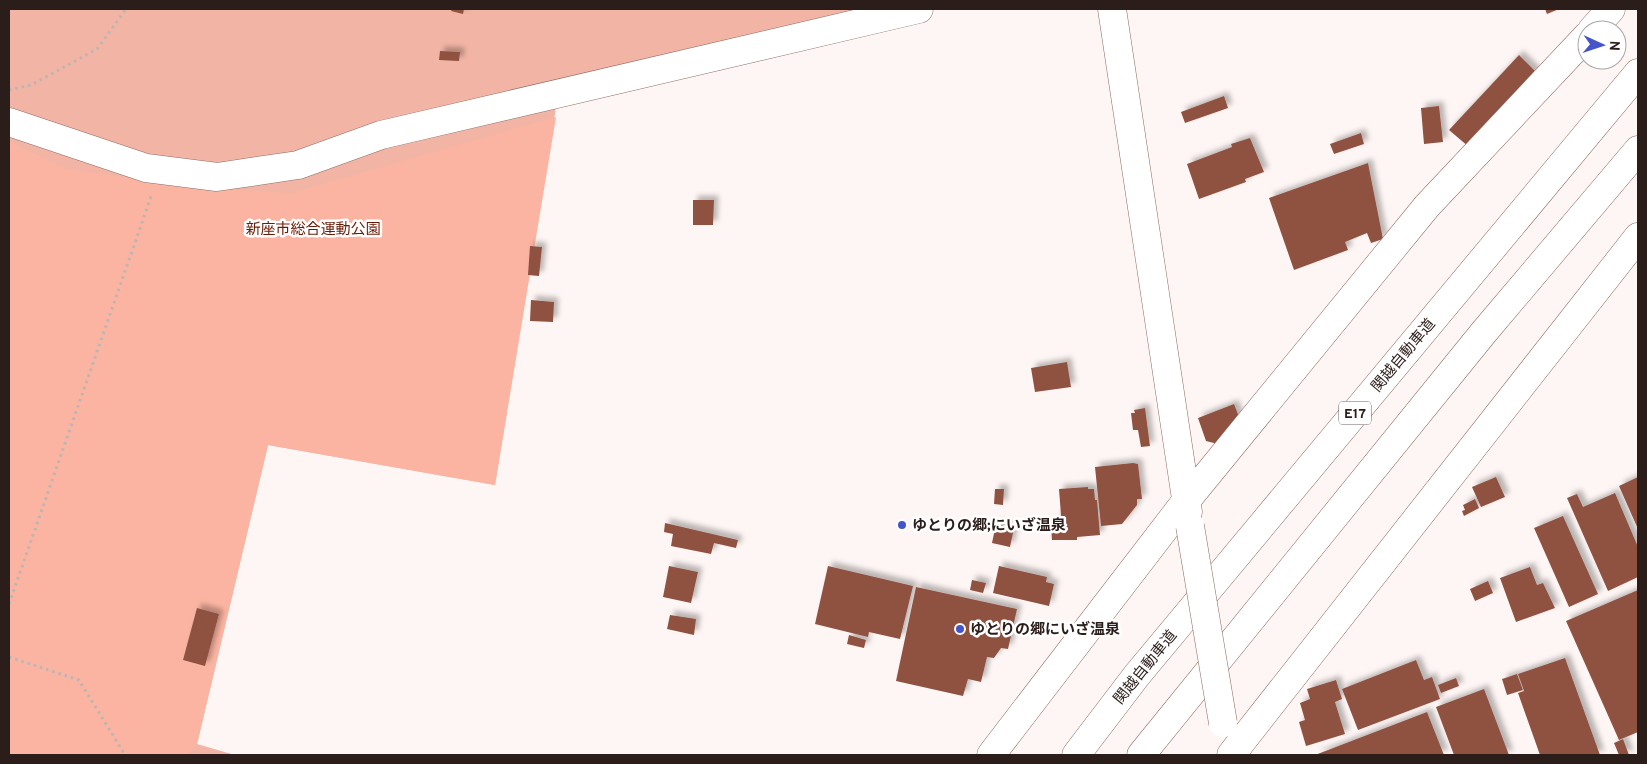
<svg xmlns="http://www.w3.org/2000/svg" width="1647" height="764" font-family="Overpass,'Noto Sans JP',sans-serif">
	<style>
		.green { fill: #f2b5a5 }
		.forest { fill: #fbb4a2 }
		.building { fill: #8f5141; filter: url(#shadow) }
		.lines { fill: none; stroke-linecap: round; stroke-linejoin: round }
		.minor-casing { stroke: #8d6c63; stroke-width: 29 }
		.highway-casing { stroke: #8d6c63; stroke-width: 29 }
		.path { stroke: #beb4b2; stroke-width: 3; stroke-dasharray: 2.5 4; stroke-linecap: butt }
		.minor { stroke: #fff; stroke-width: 28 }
		.highway { stroke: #fff; stroke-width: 28 }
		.minor-bridge-casing { stroke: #8d6c63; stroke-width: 29; stroke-linecap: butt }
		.minor-bridge { stroke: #fff; stroke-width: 28 }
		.poi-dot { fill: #4554c8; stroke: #fff; stroke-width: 2 }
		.labels { text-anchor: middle; stroke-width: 5; stroke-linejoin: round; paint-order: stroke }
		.shield { fill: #fff; stroke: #6b615f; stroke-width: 1 }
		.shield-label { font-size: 14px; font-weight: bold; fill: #2b1d1a }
		.park-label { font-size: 15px; fill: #6c1b05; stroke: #fff }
		.street-label { font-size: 15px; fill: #2b1d1a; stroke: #fff }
		.poi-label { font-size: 15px; font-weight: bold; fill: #2b1d1a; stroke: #fff; text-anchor: start }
	</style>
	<defs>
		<filter id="shadow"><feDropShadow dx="4.5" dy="-4.5" stdDeviation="2.5" flood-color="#0004"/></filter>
	</defs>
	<rect width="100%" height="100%" fill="#fef6f4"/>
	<path class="green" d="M 9,9 L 883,9 L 560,83 L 495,485 L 268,445 L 197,744 L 235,755 L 9,755 Z"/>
	<path class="forest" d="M 556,117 L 495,485 L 268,445 L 197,744 L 187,755 L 9,755 L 9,142 L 67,169 L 198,188 L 292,193 Z"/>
	<path class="building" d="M 452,9 L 464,9 L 463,14 L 451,11 Z
		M 1545,9 L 1559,9 L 1547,14 Z
		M 440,51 L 460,52 L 459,61 L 439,60 Z
		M 1519,55 L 1537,73 L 1469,147 L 1449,130 Z
		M 1224,96 L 1228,108 L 1185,123 L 1181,112 Z
		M 1439,106 L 1443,142 L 1424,144 L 1421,108 Z
		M 1361,133 L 1364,144 L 1334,154 L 1330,144 Z
		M 1250,138 L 1264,172 L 1245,179 L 1246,182 L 1199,199 L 1187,164 L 1232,147 L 1231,144 Z
		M 1368,163 L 1383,239 L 1371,243 L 1367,233 L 1345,242 L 1348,250 L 1294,270 L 1269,198 Z
		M 693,200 L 714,200 L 713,225 L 693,225 Z
		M 530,246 L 542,247 L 539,276 L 528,275 Z
		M 531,300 L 554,302 L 553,322 L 530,321 Z
		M 1067,362 L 1071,387 L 1035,392 L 1031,368 Z
		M 1234,404 L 1239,417 L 1218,444 L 1206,441 L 1198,418 Z
		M 1145,408 L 1150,446 L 1141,447 L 1138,430 L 1133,430 L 1131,413 L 1135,413 L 1134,410 Z
		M 1133,463 L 1138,464 L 1142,499 L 1137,499 L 1137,505 L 1122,524 L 1101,526 L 1095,467 Z
		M 1496,477 L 1505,497 L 1481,507 L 1472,487 Z
		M 1638,477 L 1638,529 L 1619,486 Z
		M 1088,487 L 1088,489 L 1094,489 L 1095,500 L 1097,500 L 1100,535 L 1077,537 L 1077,540 L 1052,540 L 1051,527 L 1058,527 L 1057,516 L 1061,515 L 1059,489 Z
		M 995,489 L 1004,489 L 1003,505 L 994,504 Z
		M 1615,493 L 1638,547 L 1638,577 L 1608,591 L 1567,498 L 1577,494 L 1583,507 Z
		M 1475,499 L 1479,508 L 1464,516 L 1462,511 L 1465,510 L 1463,505 Z
		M 1563,516 L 1598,594 L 1569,607 L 1534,528 Z
		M 665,523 L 738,540 L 736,548 L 714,543 L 711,554 L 671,546 L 673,534 L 664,532 Z
		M 996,524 L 1014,528 L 1010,547 L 992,543 Z
		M 669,566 L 698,572 L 691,603 L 663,597 Z
		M 828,566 L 913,586 L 900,639 L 869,632 L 868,637 L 815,624 Z
		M 999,566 L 1047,577 L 1046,582 L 1054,584 L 1049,606 L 993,593 Z
		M 1530,567 L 1537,585 L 1543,583 L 1555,608 L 1516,622 L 1500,578 Z
		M 972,580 L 986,583 L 983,593 L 970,590 Z
		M 1488,581 L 1493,593 L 1475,601 L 1470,589 Z
		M 916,587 L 1017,609 L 1008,649 L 1001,648 L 994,658 L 987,657 L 981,682 L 968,679 L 963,696 L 896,681 Z
		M 1638,590 L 1638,732 L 1619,740 L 1566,621 Z
		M 197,608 L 219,614 L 205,666 L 183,660 Z
		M 670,615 L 696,619 L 694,635 L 667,629 Z
		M 849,635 L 866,640 L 864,648 L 847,644 Z
		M 1565,658 L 1600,755 L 1540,755 L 1518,693 L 1524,691 L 1518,674 Z
		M 1416,660 L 1424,680 L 1432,677 L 1440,699 L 1358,730 L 1342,689 Z
		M 1517,674 L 1523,690 L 1507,695 L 1502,679 Z
		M 1456,678 L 1459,686 L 1441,693 L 1438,685 Z
		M 1336,680 L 1342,699 L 1335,702 L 1345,734 L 1306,746 L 1299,722 L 1305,720 L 1300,703 L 1310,699 L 1307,689 Z
		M 1484,689 L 1509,755 L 1454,755 L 1436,707 Z
		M 1427,712 L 1444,755 L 1315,755 Z
		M 1623,739 L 1629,755 L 1619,755 L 1614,743 Z"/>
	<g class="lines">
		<g class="minor-casing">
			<path id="minor" d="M 1112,9 L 1188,512
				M 1592,30 L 1611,9
				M 9,122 L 146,168 L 217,177 L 298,165 L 381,135 L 919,9
				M 991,755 L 1186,501 L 1427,206 L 1587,36
				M 1231,755 L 1638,237"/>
		</g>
		<g class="highway-casing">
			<path id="highway" d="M 1076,755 L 1137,675 L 1638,73
				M 1141,755 L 1484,332 L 1638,150"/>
		</g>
		<path class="path" d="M 9,90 L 31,85 L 97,49 L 126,9
			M 9,604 L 152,194
			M 9,657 L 79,680 L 125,755"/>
		<use href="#minor" class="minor"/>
		<use href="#highway" class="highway"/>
		<g class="minor-bridge-casing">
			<path id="minor-bridge" d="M 1190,526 L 1223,723"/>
		</g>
		<use href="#minor-bridge" class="minor-bridge"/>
	</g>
	<g class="poi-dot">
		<circle cx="902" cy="525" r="5"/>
		<circle cx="960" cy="629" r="5"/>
	</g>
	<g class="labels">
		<rect class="shield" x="1339" y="401.5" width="32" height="23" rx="4"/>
		<g class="shield-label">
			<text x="1355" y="418">E17</text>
		</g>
		<g class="park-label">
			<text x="313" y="234">新座市総合運動公園</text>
		</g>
		<g class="street-label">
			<text transform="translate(1403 355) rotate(-50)" y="5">関越自動車道</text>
			<text transform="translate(1145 667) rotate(-51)" y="5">関越自動車道</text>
		</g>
		<g class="poi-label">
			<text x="912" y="530">ゆとりの郷;にいざ温泉</text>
			<text x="970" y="634">ゆとりの郷にいざ温泉</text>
		</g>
	</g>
	<rect width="1647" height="764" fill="none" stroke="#2b1d1a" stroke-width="20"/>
	<g transform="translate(1602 45) rotate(93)"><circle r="24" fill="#ffffff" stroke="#aaa5a3"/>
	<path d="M0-4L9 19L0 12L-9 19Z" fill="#4554c8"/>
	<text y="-8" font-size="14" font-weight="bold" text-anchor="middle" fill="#2b1d1a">N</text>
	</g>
</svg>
